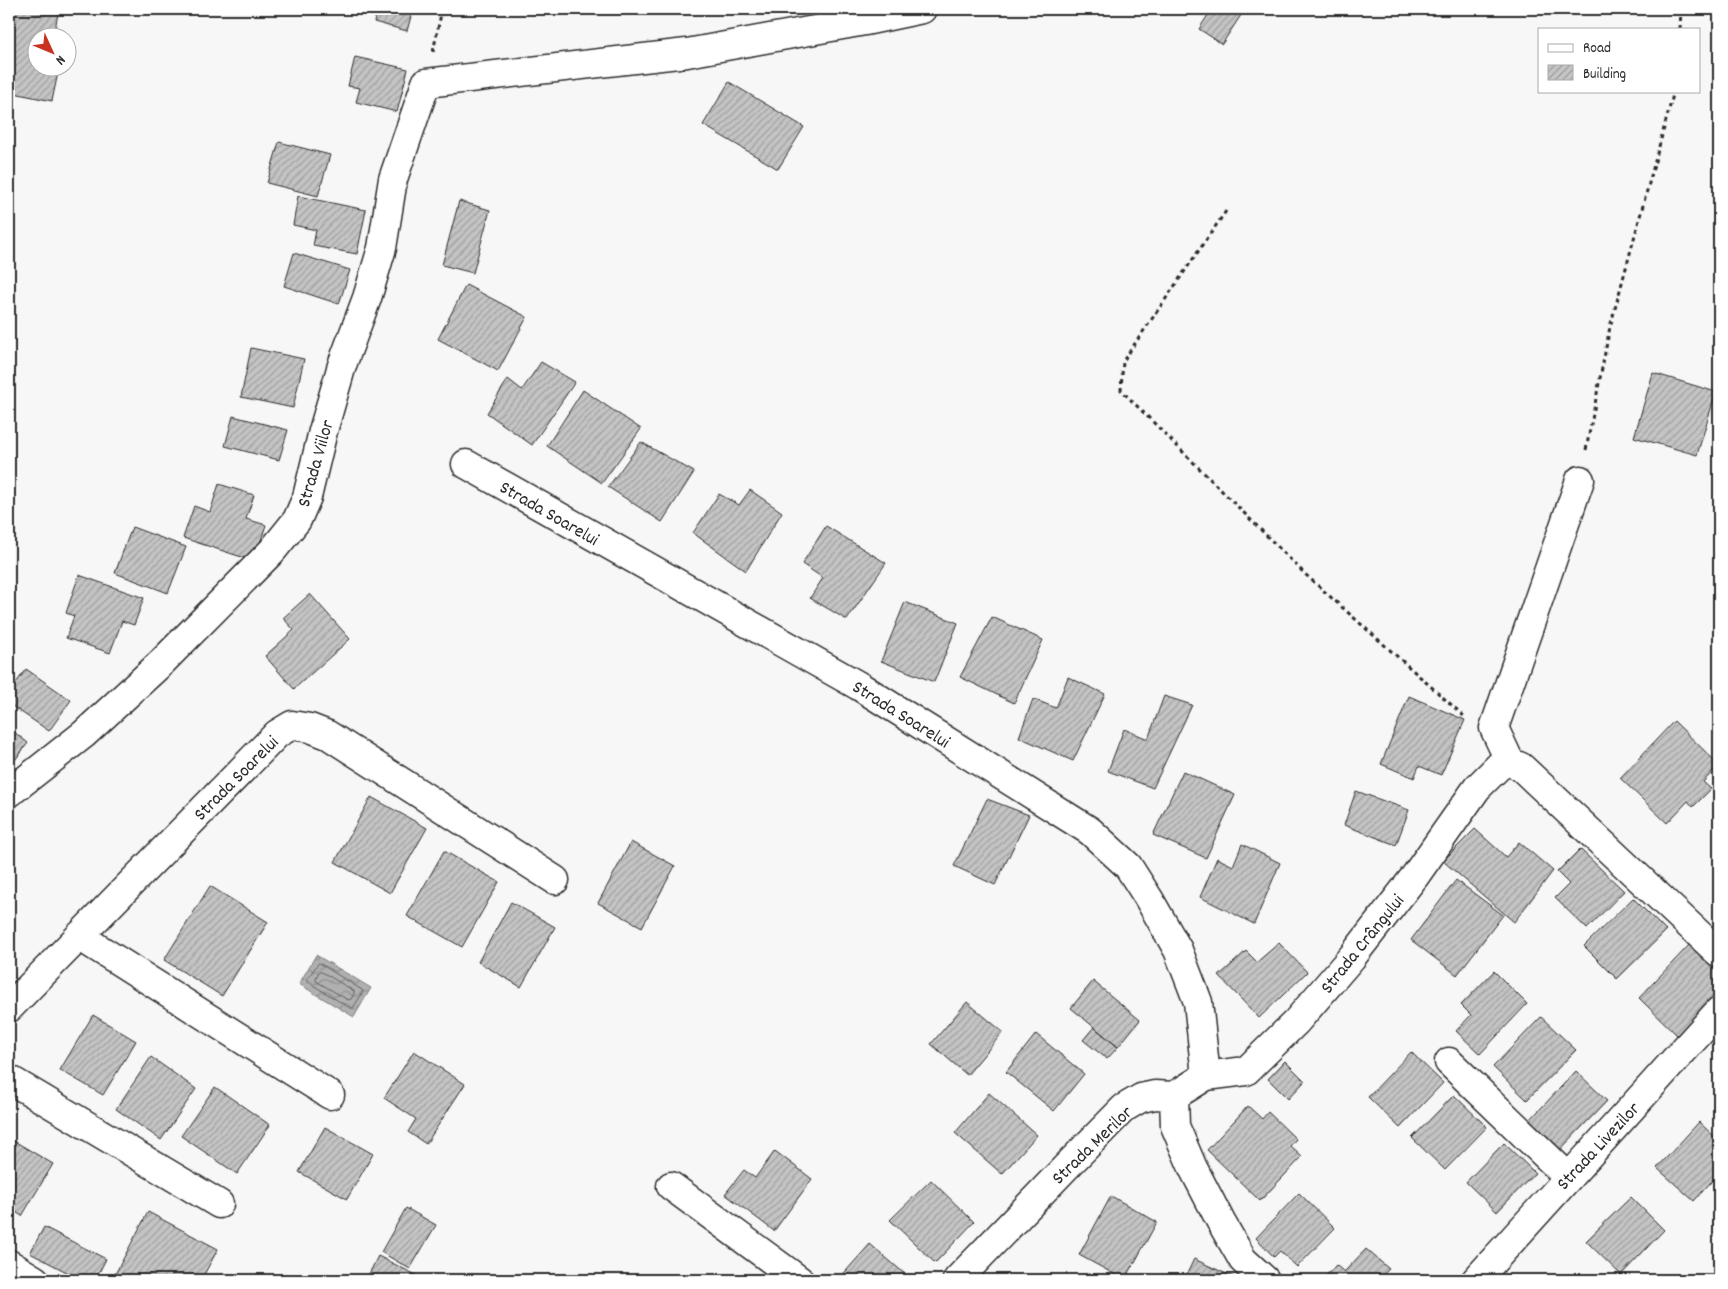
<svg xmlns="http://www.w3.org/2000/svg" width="1728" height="1289" font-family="Dekko,sans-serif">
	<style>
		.water { fill: url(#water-waves); stroke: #7b7b7b }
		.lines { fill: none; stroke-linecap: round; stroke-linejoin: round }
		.shore { stroke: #606060; stroke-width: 1 }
		.building { fill: url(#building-hatch); stroke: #2b2b2b }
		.minor-casing { stroke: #2b2b2b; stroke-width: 31 }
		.path { stroke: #2b2b2b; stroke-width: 3; stroke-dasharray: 4 4; stroke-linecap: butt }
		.minor { stroke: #fff; stroke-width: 28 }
		.labels { text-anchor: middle; stroke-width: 4.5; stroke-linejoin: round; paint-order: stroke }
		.street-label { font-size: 19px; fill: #2b2b2b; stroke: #fff }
	</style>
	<defs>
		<pattern id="water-waves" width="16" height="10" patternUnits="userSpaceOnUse" patternTransform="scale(1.25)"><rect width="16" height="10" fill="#b0b0b0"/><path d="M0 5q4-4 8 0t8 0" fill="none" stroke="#8f8f8f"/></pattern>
		<pattern id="building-hatch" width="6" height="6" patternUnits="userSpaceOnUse" patternTransform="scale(1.25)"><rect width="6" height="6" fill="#c4c4c4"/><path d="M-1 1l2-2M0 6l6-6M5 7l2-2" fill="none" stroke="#9f9f9f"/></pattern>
	</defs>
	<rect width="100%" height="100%" fill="#f7f7f7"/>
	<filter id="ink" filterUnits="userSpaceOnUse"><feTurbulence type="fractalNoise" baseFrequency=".02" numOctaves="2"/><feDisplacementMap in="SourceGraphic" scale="10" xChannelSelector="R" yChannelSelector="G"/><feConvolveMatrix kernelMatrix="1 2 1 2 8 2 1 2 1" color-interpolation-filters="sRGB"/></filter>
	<g filter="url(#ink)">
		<path class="water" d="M 316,955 L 371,988 L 354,1017 L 299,984 Z"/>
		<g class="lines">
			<path class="shore" d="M 319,963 L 362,990 L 363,992 L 353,1008 L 350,1008 L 308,982 L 307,980 Z
				M 319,972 L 322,972 L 354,991 L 354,994 L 351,999 L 348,1000 L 316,981 L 316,978 Z"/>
		</g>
		<path class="building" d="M 9,9 L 59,9 L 53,38 L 38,38 L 38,68 L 59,68 L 52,101 L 9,92 Z
			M 378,9 L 413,9 L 407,31 L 374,22 Z
			M 1212,9 L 1238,9 L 1243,12 L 1222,44 L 1199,29 Z
			M 355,57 L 408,69 L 397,112 L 356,102 L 360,88 L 348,86 Z
			M 729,82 L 804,127 L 778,169 L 703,125 Z
			M 279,142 L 330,155 L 318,196 L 267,183 Z
			M 298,196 L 366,210 L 357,254 L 313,246 L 316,230 L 293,225 Z
			M 459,201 L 490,210 L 473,273 L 442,265 Z
			M 294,253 L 350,270 L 339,304 L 284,286 Z
			M 466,285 L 527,317 L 498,371 L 438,339 Z
			M 251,348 L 304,359 L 293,408 L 241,397 Z
			M 541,362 L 575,382 L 532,445 L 487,413 L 508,379 L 522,390 Z
			M 1653,373 L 1716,392 L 1697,455 L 1634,437 Z
			M 583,390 L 641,429 L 602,483 L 547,446 Z
			M 233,416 L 288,430 L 279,460 L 225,446 Z
			M 641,442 L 694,472 L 662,522 L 608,487 Z
			M 219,484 L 254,495 L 246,519 L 266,525 L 254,561 L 183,538 L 194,506 L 210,512 Z
			M 750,490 L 782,512 L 746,571 L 693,533 L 719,494 L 739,505 Z
			M 826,526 L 886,563 L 847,620 L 810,598 L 823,578 L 802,564 Z
			M 132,527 L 186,547 L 168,593 L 115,573 Z
			M 79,575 L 144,598 L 134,625 L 122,621 L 110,653 L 66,638 L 74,616 L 66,613 Z
			M 310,594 L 350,639 L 294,689 L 265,656 L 294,630 L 283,618 Z
			M 905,602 L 958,623 L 934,682 L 881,661 Z
			M 992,617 L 1043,640 L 1014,703 L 960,677 Z
			M 26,669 L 71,700 L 49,731 L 9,704 L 9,693 Z
			M 1068,677 L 1105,694 L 1073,761 L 1019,737 L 1033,699 L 1056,708 Z
			M 1164,696 L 1192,705 L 1153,788 L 1108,771 L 1124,729 L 1148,739 Z
			M 1409,696 L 1465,720 L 1441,775 L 1419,766 L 1414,778 L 1381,764 Z
			M 1674,721 L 1719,765 L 1703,782 L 1711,789 L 1693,807 L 1688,801 L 1667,823 L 1620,778 Z
			M 9,728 L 28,743 L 9,768 Z
			M 1183,771 L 1235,795 L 1206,858 L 1153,835 Z
			M 1356,791 L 1409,810 L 1396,845 L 1344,825 Z
			M 371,797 L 427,828 L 390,893 L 335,862 Z
			M 987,799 L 1029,815 L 995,885 L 954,866 Z
			M 1475,829 L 1506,857 L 1519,842 L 1553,871 L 1514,922 L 1443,861 Z
			M 631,842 L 675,866 L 642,927 L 598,903 Z
			M 1242,844 L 1280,863 L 1254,924 L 1200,897 L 1217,858 L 1233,866 Z
			M 1580,849 L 1624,891 L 1587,929 L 1555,898 L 1569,884 L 1557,872 Z
			M 444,851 L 499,882 L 462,947 L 407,916 Z
			M 1456,880 L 1503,915 L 1457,975 L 1411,940 Z
			M 210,886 L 268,922 L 222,996 L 164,960 Z
			M 1633,898 L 1666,931 L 1617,979 L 1584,946 Z
			M 511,902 L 555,927 L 521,987 L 478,962 Z
			M 1279,943 L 1307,972 L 1259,1018 L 1219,976 L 1246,951 L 1257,962 Z
			M 1691,943 L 1719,970 L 1719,993 L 1678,1036 L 1639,998 Z
			M 1494,971 L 1527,1004 L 1480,1054 L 1456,1031 L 1471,1015 L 1461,1005 Z
			M 1093,981 L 1140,1020 L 1118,1047 L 1071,1008 Z
			M 967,1002 L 1003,1032 L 967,1075 L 931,1044 Z
			M 93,1015 L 136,1041 L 103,1095 L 60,1070 Z
			M 1541,1017 L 1576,1050 L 1527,1100 L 1493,1067 Z
			M 1094,1027 L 1118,1047 L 1107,1059 L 1083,1040 Z
			M 1036,1034 L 1084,1074 L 1054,1111 L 1006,1072 Z
			M 414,1051 L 465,1084 L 426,1144 L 408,1132 L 416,1119 L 384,1098 Z
			M 1411,1052 L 1443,1083 L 1400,1128 L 1368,1097 Z
			M 151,1057 L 196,1089 L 161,1140 L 116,1109 Z
			M 1285,1061 L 1305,1081 L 1288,1099 L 1268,1079 Z
			M 1576,1071 L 1607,1101 L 1559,1151 L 1528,1122 Z
			M 215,1087 L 270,1125 L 237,1174 L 181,1136 Z
			M 989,1093 L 1037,1135 L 1002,1174 L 955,1133 Z
			M 1454,1095 L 1487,1127 L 1445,1170 L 1412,1138 Z
			M 1248,1106 L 1262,1119 L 1268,1112 L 1296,1139 L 1290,1146 L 1302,1157 L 1260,1201 L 1207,1150 Z
			M 1699,1122 L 1719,1141 L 1719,1173 L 1694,1201 L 1657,1168 Z
			M 325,1127 L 373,1154 L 347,1199 L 299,1172 Z
			M 9,1138 L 53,1164 L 22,1216 L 9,1208 Z
			M 1504,1143 L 1535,1173 L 1497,1212 L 1466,1182 Z
			M 775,1151 L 812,1179 L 774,1231 L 725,1194 L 744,1170 L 755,1178 Z
			M 931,1180 L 974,1222 L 935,1263 L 890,1220 Z
			M 1299,1193 L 1335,1228 L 1297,1267 L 1280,1251 L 1274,1257 L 1256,1238 Z
			M 1111,1196 L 1157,1222 L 1125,1280 L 1079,1255 Z
			M 1631,1197 L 1664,1230 L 1621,1275 L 1586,1241 Z
			M 406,1208 L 436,1225 L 410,1269 L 381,1252 Z
			M 148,1212 L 218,1249 L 201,1280 L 118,1280 L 113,1278 Z
			M 44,1227 L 106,1259 L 95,1280 L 82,1280 L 30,1253 Z
			M 870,1244 L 912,1280 L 838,1280 Z
			M 1366,1249 L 1389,1269 L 1378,1280 L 1322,1280 L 1336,1265 L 1344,1272 Z
			M 378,1256 L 426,1280 L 366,1280 Z
			M 1194,1259 L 1240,1280 L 1184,1280 Z"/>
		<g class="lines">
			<g class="minor-casing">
				<path id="minor" d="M 466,464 L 859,686 L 1090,831 L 1128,866 L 1149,899 L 1178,950 L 1198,1002 L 1206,1076
					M 1510,762 L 1494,728 L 1580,480
					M 9,793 L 84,734 L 160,664 L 272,551 L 297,520 L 307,497 L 323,431 L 342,365 L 367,298 L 382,248 L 393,179 L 426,83 L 687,53 L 865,21 L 922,9
					M 79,936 L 330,1095
					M 9,1008 L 277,734 L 292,725 L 310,728 L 328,735 L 555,880
					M 1449,1062 L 1568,1177
					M 9,1079 L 219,1204
					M 1174,1096 L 1206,1076 L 1246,1071 L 1296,1022 L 1352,957 L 1415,876 L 1477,788 L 1500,765 L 1510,762 L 1521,767 L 1719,953
					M 671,1186 L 799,1280
					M 9,1264 L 35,1280
					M 957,1280 L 1066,1167 L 1124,1108 L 1141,1098 L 1155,1095 L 1174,1096 L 1175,1126 L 1193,1168 L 1221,1222 L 1243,1260 L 1265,1280
					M 1476,1280 L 1719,1011"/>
			</g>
			<path class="path" d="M 1680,29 L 1681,9
				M 433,52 L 442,9
				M 1226,211 L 1123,361 L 1121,390 L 1306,575 L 1465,717
				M 1586,450 L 1610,327 L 1674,91"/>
			<use href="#minor" class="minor"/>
		</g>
	</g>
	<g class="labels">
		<g class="street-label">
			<text transform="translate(314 463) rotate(-74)" y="7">Strada Viilor</text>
			<text transform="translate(550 512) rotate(30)" y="7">Strada Soarelui</text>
			<text transform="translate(902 713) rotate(32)" y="7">Strada Soarelui</text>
			<text transform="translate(235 777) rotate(-45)" y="7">Strada Soarelui</text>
			<text transform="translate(1361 943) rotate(-51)" y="7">Strada Crângului</text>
			<text transform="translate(1091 1144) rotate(-44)" y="7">Strada Merilor</text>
			<text transform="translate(1597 1145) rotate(-47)" y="7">Strada Livezilor</text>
		</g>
	</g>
	<rect width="1728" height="1289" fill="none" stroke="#fff" stroke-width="30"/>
	<rect x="15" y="15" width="1698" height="1259" fill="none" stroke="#2b2b2b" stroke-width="2" filter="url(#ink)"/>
	<rect x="1538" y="28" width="162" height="65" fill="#ffffff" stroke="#aaaaaa"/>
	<rect x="1548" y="44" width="25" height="8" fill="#ffffff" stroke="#aaaaaa"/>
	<text x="1583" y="52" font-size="15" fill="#2b2b2b">Road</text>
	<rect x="1548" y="65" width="25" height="15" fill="url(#building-hatch)" stroke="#aaaaaa"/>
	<text x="1583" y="78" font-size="15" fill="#2b2b2b">Building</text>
	<g transform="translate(52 52) rotate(134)"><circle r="24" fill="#ffffff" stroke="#aaaaaa"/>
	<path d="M0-4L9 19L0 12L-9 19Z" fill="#c8321e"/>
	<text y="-8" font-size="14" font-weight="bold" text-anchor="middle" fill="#2b2b2b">N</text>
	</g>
</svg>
